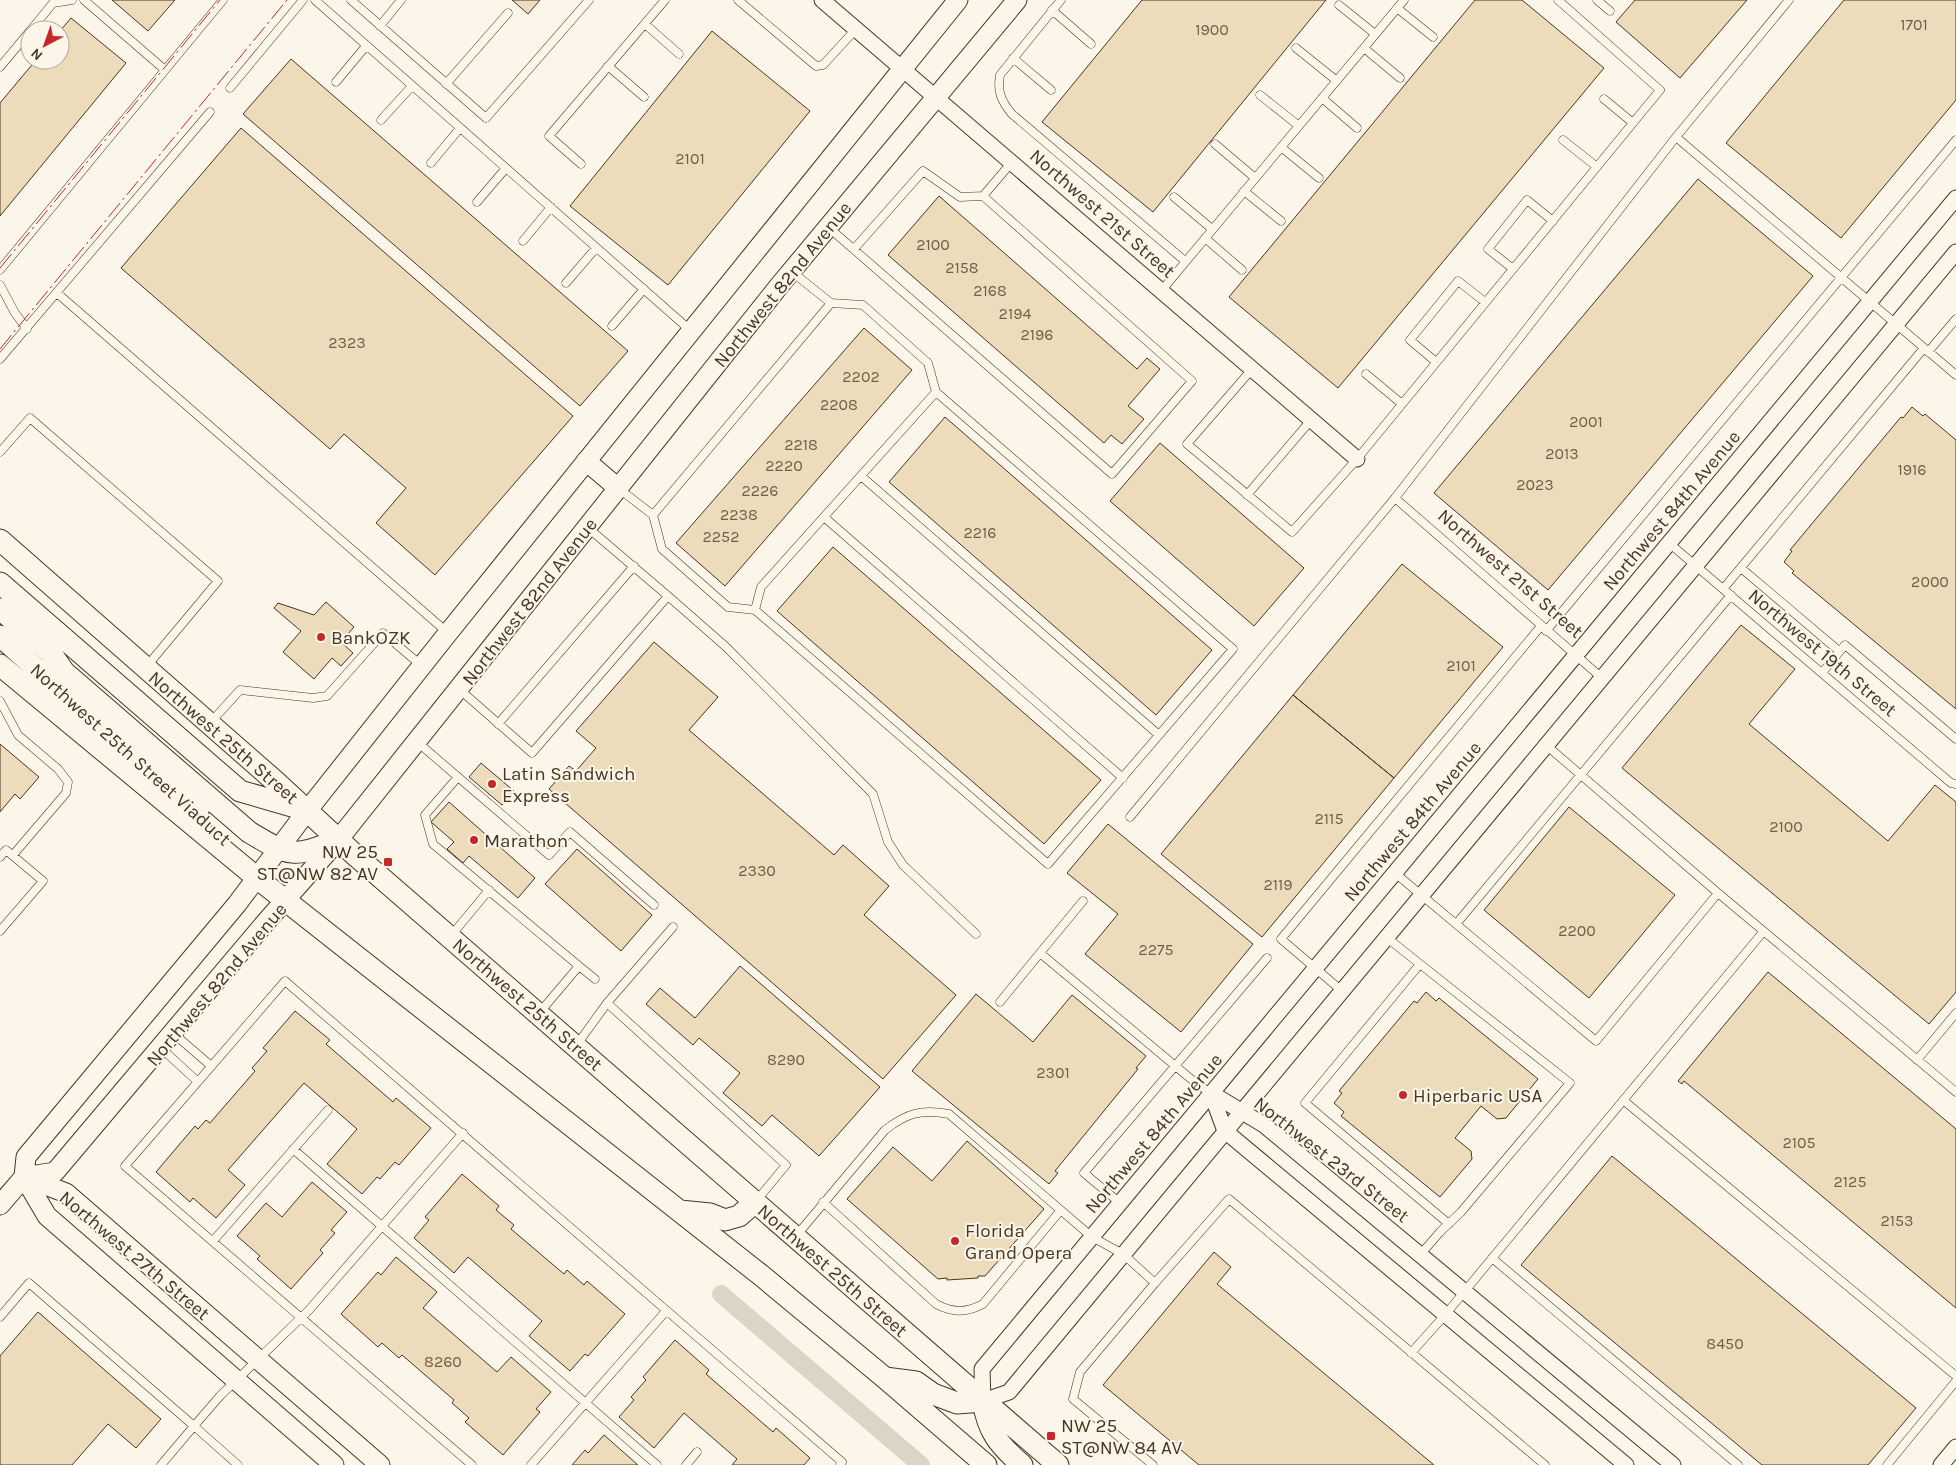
<svg xmlns="http://www.w3.org/2000/svg" width="1956" height="1465" font-family="Karla,sans-serif">
	<style>
		.lines { fill: none; stroke-linecap: round; stroke-linejoin: round }
		.canal { stroke: #dcd4c6; stroke-width: 18 }
		.building { fill: #ecdcbc; stroke: #4a3520 }
		.service-casing { stroke: #4a3520; stroke-width: 9 }
		.minor-casing { stroke: #4a3520; stroke-width: 17 }
		.tertiary-casing { stroke: #4a3520; stroke-width: 21 }
		.secondary-casing { stroke: #4a3520; stroke-width: 23 }
		.service { stroke: #fbf6e9; stroke-width: 8 }
		.minor { stroke: #fbf6e9; stroke-width: 15 }
		.tertiary { stroke: #fbf6e9; stroke-width: 19 }
		.secondary { stroke: #fbf6e9; stroke-width: 21 }
		.power { stroke: #c62828; stroke-width: 1; stroke-dasharray: 18 4 2.5 4; stroke-linecap: butt }
		.poi-dot { fill: #c62828; stroke: #fbf6e9; stroke-width: 2 }
		.labels { text-anchor: middle; stroke-width: 4; stroke-linejoin: round; paint-order: stroke }
		.number-label { font-size: 16px; fill: #725f47 }
		.street-label { font-size: 19px; fill: #4a3520; stroke: #fbf6e9 }
		.poi-label { font-size: 19px; fill: #4a3520; stroke: #fbf6e9; text-anchor: start }
	</style>
	<rect width="100%" height="100%" fill="#fbf6e9"/>
	<g class="lines">
		<path class="canal" d="M 721,1294 L 921,1465"/>
	</g>
	<path class="building" d="M 112,0 L 175,0 L 148,31 Z
		M 512,0 L 540,0 L 528,14 Z
		M 1142,0 L 1326,0 L 1153,212 L 1042,122 Z
		M 1475,0 L 1522,0 L 1604,68 L 1338,388 L 1229,297 Z
		M 1635,0 L 1747,0 L 1680,78 L 1616,22 Z
		M 1844,0 L 1956,0 L 1956,100 L 1841,238 L 1726,143 Z
		M 71,18 L 126,63 L 0,216 L 0,103 L 36,60 L 60,60 L 60,31 Z
		M 712,31 L 810,111 L 668,285 L 570,206 Z
		M 291,59 L 628,351 L 580,406 L 243,114 Z
		M 241,128 L 573,416 L 435,575 L 376,523 L 406,488 L 344,434 L 330,449 L 121,268 Z
		M 1698,179 L 1813,276 L 1548,590 L 1434,493 Z
		M 939,196 L 1137,369 L 1147,358 L 1160,369 L 1128,406 L 1144,419 L 1122,444 L 1111,435 L 1104,443 L 888,255 Z
		M 864,328 L 912,370 L 725,586 L 676,543 Z
		M 1912,407 L 1923,416 L 1925,414 L 1956,440 L 1956,709 L 1792,573 L 1794,571 L 1784,562 L 1792,551 L 1790,550 L 1901,417 L 1903,418 Z
		M 945,417 L 1212,650 L 1156,715 L 889,482 Z
		M 1160,443 L 1304,568 L 1254,626 L 1110,501 Z
		M 833,547 L 1101,780 L 1044,844 L 777,611 Z
		M 1402,564 L 1503,647 L 1394,778 L 1293,695 Z
		M 326,602 L 354,627 L 341,642 L 353,653 L 341,666 L 332,658 L 314,679 L 283,652 L 301,631 L 274,608 L 278,603 L 314,615 Z
		M 1741,625 L 1795,669 L 1749,724 L 1888,841 L 1935,785 L 1956,802 L 1956,992 L 1929,1024 L 1622,768 Z
		M 654,642 L 718,697 L 689,730 L 834,855 L 843,845 L 889,886 L 864,915 L 956,995 L 883,1079 L 549,789 L 569,766 L 576,771 L 596,748 L 576,731 Z
		M 1293,695 L 1394,778 L 1262,937 L 1161,854 Z
		M 0,744 L 39,777 L 20,799 L 15,794 L 0,812 Z
		M 481,763 L 514,791 L 502,805 L 469,777 Z
		M 449,802 L 535,878 L 518,898 L 469,856 L 463,863 L 447,849 L 454,842 L 431,822 Z
		M 1569,807 L 1675,895 L 1589,998 L 1484,910 Z
		M 1108,824 L 1253,944 L 1181,1032 L 1085,954 L 1118,914 L 1067,873 Z
		M 577,849 L 652,915 L 621,951 L 545,884 Z
		M 740,966 L 880,1087 L 819,1156 L 772,1115 L 762,1126 L 723,1093 L 740,1073 L 699,1038 L 693,1045 L 646,1004 L 660,988 L 695,1018 Z
		M 1768,972 L 1956,1129 L 1956,1308 L 1684,1081 L 1682,1084 L 1678,1081 Z
		M 1426,992 L 1436,1001 L 1439,998 L 1538,1079 L 1506,1118 L 1497,1119 L 1481,1106 L 1455,1138 L 1471,1151 L 1472,1159 L 1440,1197 L 1341,1116 L 1344,1112 L 1334,1103 L 1342,1093 L 1339,1091 L 1414,1001 L 1417,1003 Z
		M 976,994 L 1033,1042 L 1072,995 L 1146,1056 L 1136,1068 L 1138,1069 L 1055,1171 L 1058,1173 L 1049,1184 L 912,1071 Z
		M 295,1011 L 330,1040 L 326,1044 L 393,1102 L 396,1098 L 431,1128 L 399,1165 L 395,1162 L 380,1179 L 377,1177 L 362,1194 L 327,1164 L 357,1129 L 304,1083 L 228,1170 L 245,1185 L 216,1218 L 193,1198 L 190,1202 L 156,1172 L 195,1126 L 198,1129 L 206,1120 L 210,1123 L 255,1071 L 252,1068 L 267,1051 L 263,1048 Z
		M 967,1141 L 1044,1209 L 985,1276 L 978,1276 L 978,1278 L 947,1280 L 947,1278 L 938,1279 L 847,1199 L 893,1147 L 932,1181 Z
		M 1612,1156 L 1916,1408 L 1868,1465 L 1762,1465 L 1521,1265 Z
		M 462,1174 L 499,1206 L 496,1210 L 514,1225 L 511,1229 L 564,1274 L 567,1270 L 584,1285 L 587,1281 L 625,1314 L 588,1356 L 585,1354 L 570,1371 L 529,1336 L 542,1321 L 468,1257 L 454,1273 L 414,1238 L 429,1220 L 425,1217 Z
		M 312,1182 L 347,1212 L 331,1230 L 335,1233 L 320,1250 L 323,1253 L 291,1289 L 257,1259 L 260,1256 L 237,1236 L 266,1203 L 282,1217 Z
		M 1214,1252 L 1231,1267 L 1217,1284 L 1434,1465 L 1199,1465 L 1103,1385 Z
		M 396,1257 L 437,1292 L 423,1308 L 497,1372 L 511,1357 L 551,1392 L 536,1409 L 540,1412 L 503,1455 L 465,1422 L 469,1418 L 452,1403 L 454,1400 L 402,1355 L 399,1358 L 382,1343 L 378,1347 L 341,1314 L 378,1272 L 381,1275 Z
		M 38,1312 L 161,1419 L 136,1448 L 108,1424 L 72,1465 L 0,1465 L 0,1356 Z
		M 675,1340 L 709,1370 L 706,1374 L 773,1432 L 776,1428 L 810,1458 L 804,1465 L 732,1465 L 737,1459 L 684,1413 L 654,1448 L 619,1417 L 634,1400 L 631,1397 L 646,1380 L 643,1377 Z
		M 604,1435 L 638,1465 L 572,1465 L 585,1450 L 588,1453 Z"/>
	<g class="lines">
		<g class="service-casing">
			<path id="service" d="M 84,0 L 165,70
				M 315,0 L 690,330
				M 351,0 L 486,118 L 589,0
				M 738,0 L 816,66 L 823,65 L 856,29
				M 1061,0 L 1000,75 C 997,91 1001,101 1012,114 L 1185,261
				M 1597,0 L 1610,11
				M 1339,5 L 1375,34
				M 1397,8 L 1433,37
				M 1052,10 L 1091,44
				M 645,24 L 679,54
				M 380,26 L 401,0
				M 31,30 L 53,3 L 72,0
				M 1296,48 L 1337,81
				M 1364,48 L 1400,78
				M 1013,58 L 1051,90
				M 608,66 L 644,97
				M 0,67 L 30,31
				M 336,82 L 366,46
				M 446,84 L 508,13
				M 230,88 L 303,0
				M 1260,95 L 1299,126
				M 1322,98 L 1357,128
				M 1604,99 L 1633,123
				M 381,120 L 412,86
				M 1676,137 L 1956,375
				M 1563,140 L 1597,167
				M 1215,144 L 1255,178
				M 1281,147 L 1319,178
				M 431,163 L 460,128
				M 581,164 L 549,136 L 665,0
				M 1244,191 L 1281,221
				M 1174,197 L 1212,229
				M 477,202 L 506,168
				M 828,227 L 1112,474 L 1192,381 L 983,196 L 1012,162
				M 1205,238 L 1242,270
				M 523,241 L 551,207
				M 854,249 L 923,171 L 960,197 L 983,196
				M 1513,269 L 1488,249 L 1527,200 L 1553,221
				M 0,270 L 223,0
				M 566,283 L 596,248
				M 0,285 L 15,313 L 27,329
				M 1162,290 L 1404,0
				M 57,293 L 448,633
				M 612,326 L 644,289
				M 1928,352 L 1956,319
				M 0,359 L 210,112
				M 1436,362 L 1410,340 L 1458,281 L 1485,302
				M 1253,368 L 1187,444 L 1292,532 L 1357,459 L 1660,90 L 1558,0
				M 1366,374 L 1402,404
				M 0,452 L 30,418 L 218,581 L 147,666
				M 861,476 L 1159,735
				M 618,488 L 653,515 L 662,549 L 728,607 L 755,610 L 1048,864 L 1233,649 L 936,392 L 928,363 L 863,305 L 831,303 L 792,272
				M 1247,495 L 1312,419
				M 1395,498 L 1602,678
				M 653,515 L 831,303
				M 824,517 L 1123,778
				M 1669,543 L 1951,783 L 1956,784
				M 1741,568 L 1839,651
				M 1723,589 L 1924,348
				M 668,596 L 725,646 L 873,794 L 888,842 L 903,865 L 976,934
				M 755,610 L 761,587 L 936,392
				M 1546,631 L 1956,140
				M 1822,673 L 1845,645 L 1956,739
				M 459,689 L 532,753 L 668,596 L 587,527
				M 0,701 L 18,735 L 58,769 L 68,782 L 66,793 L 13,855
				M 211,722 L 240,690 L 313,698 L 327,696 L 383,633 L 422,666
				M 498,724 L 634,566
				M 416,741 L 458,777
				M 1546,745 L 1718,893 L 1956,1092
				M 1130,817 L 1395,498 L 1676,137 L 1789,0
				M 0,857 L 6,850 L 43,881 L 0,931
				M 1395,873 L 1596,1041 L 1718,893
				M 1457,923 L 1731,595
				M 673,927 L 607,1003 L 786,1165 L 757,1200
				M 450,937 L 489,890
				M 1386,937 L 1570,1083 L 1461,1212 L 1440,1232 L 1420,1255
				M 1040,953 L 1083,901
				M 1420,964 L 1305,1103 L 1449,1224
				M 579,966 L 595,979
				M 1342,991 L 1281,939 L 1541,626
				M 1000,1002 L 1040,953 L 1197,1084 L 1211,1093
				M 540,1012 L 579,966 L 433,844 L 425,815 L 458,777 L 549,855 L 570,832 L 654,905
				M 173,1033 L 210,1065
				M 576,1046 L 607,1003
				M 161,1048 L 197,1081
				M 1917,1060 L 1956,1013
				M 1623,1100 L 1956,1376
				M 293,1149 L 657,1465
				M 823,1202 L 936,1304 C 953,1313 966,1313 983,1304 L 1060,1211
				M 1120,1203 L 1084,1173 L 1267,958
				M 796,1236 L 885,1130 C 907,1113 921,1109 949,1114 L 1092,1237 L 1123,1254 L 1155,1283 L 1080,1372 L 1073,1399 L 1153,1465
				M 213,1241 L 328,1110
				M 1492,1258 L 1738,1465
				M 1155,1283 L 1229,1199 L 1545,1465
				M 0,1317 L 29,1283 L 194,1426 L 220,1396 L 309,1310 L 463,1133
				M 1411,1353 L 1445,1315 L 1763,932
				M 161,1465 L 194,1426 L 238,1465
				M 472,1465 L 125,1166 L 285,981 L 842,1462 L 840,1465
				M 531,1465 L 666,1311
				M 686,1465 L 697,1452
				M 1887,1465 L 1956,1381"/>
		</g>
		<g class="minor-casing">
			<path id="minor" d="M 822,0 L 1357,459
				M 1956,198 L 982,1369 L 983,1401 L 1009,1392 L 1956,252
				M 1211,1093 L 1264,1125 L 1673,1465
				M 1211,1093 L 1225,1131 L 1626,1465
				M 1941,1465 L 1956,1447"/>
		</g>
		<g class="tertiary-casing">
			<path id="tertiary" d="M 586,461 L 618,488
				M 24,1177 L 55,1172 L 265,923 L 338,840 L 779,286 L 1017,0
				M 24,1177 L 47,1216 L 334,1465
				M 25,1177 L 66,1193 L 380,1465
				M 0,1205 L 24,1177 L 26,1157 L 237,904 L 307,811 L 448,633 L 958,0"/>
		</g>
		<g class="secondary-casing">
			<path id="secondary" d="M 0,540 L 276,782 L 355,855 L 1058,1465
				M 0,583 L 240,791 L 302,809
				M 0,609 L 51,653 L 64,672 L 249,832 C 291,857 292,858 338,840
				M 0,636 L 198,812
				M 0,665 L 257,878 L 762,1276 L 885,1378 L 986,1465
				M 680,1211 L 710,1214 L 725,1220 L 739,1216 L 755,1202
				M 885,1378 L 916,1382 L 933,1394 L 957,1403 L 983,1401
				M 983,1401 C 988,1432 999,1445 1022,1465"/>
		</g>
		<use href="#service" class="service"/>
		<use href="#minor" class="minor"/>
		<use href="#tertiary" class="tertiary"/>
		<use href="#secondary" class="secondary"/>
		<path class="power" d="M 0,268 L 220,0
			M 0,349 L 287,0"/>
	</g>
	<g class="poi-dot">
		<circle cx="321" cy="637" r="5"/>
		<circle cx="492" cy="784" r="5"/>
		<circle cx="474" cy="840" r="5"/>
		<rect x="383" y="857" width="10" height="10" rx="2.5"/>
		<circle cx="1403" cy="1095" r="5"/>
		<circle cx="955" cy="1241" r="5"/>
		<rect x="1046" y="1431" width="10" height="10" rx="2.5"/>
	</g>
	<g class="labels">
		<g class="number-label">
			<text x="1914" y="30">1701</text>
			<text x="1212" y="35">1900</text>
			<text x="690" y="164">2101</text>
			<text x="933" y="250">2100</text>
			<text x="962" y="273">2158</text>
			<text x="990" y="296">2168</text>
			<text x="1015" y="319">2194</text>
			<text x="1037" y="340">2196</text>
			<text x="347" y="348">2323</text>
			<text x="861" y="382">2202</text>
			<text x="839" y="410">2208</text>
			<text x="1586" y="427">2001</text>
			<text x="801" y="450">2218</text>
			<text x="1562" y="459">2013</text>
			<text x="784" y="471">2220</text>
			<text x="1912" y="475">1916</text>
			<text x="1535" y="490">2023</text>
			<text x="760" y="496">2226</text>
			<text x="739" y="520">2238</text>
			<text x="980" y="538">2216</text>
			<text x="721" y="542">2252</text>
			<text x="1930" y="587">2000</text>
			<text x="1461" y="671">2101</text>
			<text x="1329" y="824">2115</text>
			<text x="1786" y="832">2100</text>
			<text x="757" y="876">2330</text>
			<text x="1278" y="890">2119</text>
			<text x="1577" y="936">2200</text>
			<text x="1156" y="955">2275</text>
			<text x="786" y="1065">8290</text>
			<text x="1053" y="1078">2301</text>
			<text x="1799" y="1148">2105</text>
			<text x="1850" y="1187">2125</text>
			<text x="1897" y="1226">2153</text>
			<text x="1725" y="1349">8450</text>
			<text x="443" y="1367">8260</text>
		</g>
		<g class="street-label">
			<text transform="translate(1103 213) rotate(41)" y="7">Northwest 21st Street</text>
			<text transform="translate(782 284) rotate(-51)" y="7">Northwest 82nd Avenue</text>
			<text transform="translate(1671 510) rotate(-50)" y="7">Northwest 84th Avenue</text>
			<text transform="translate(1511 573) rotate(41)" y="7">Northwest 21st Street</text>
			<text transform="translate(529 601) rotate(-52)" y="7">Northwest 82nd Avenue</text>
			<text transform="translate(1823 652) rotate(40)" y="7">Northwest 19th Street</text>
			<text transform="translate(224 737) rotate(41)" y="7">Northwest 25th Street</text>
			<text transform="translate(131 754) rotate(42)" y="7">Northwest 25th Street Viaduct</text>
			<text transform="translate(1412 821) rotate(-50)" y="7">Northwest 84th Avenue</text>
			<text transform="translate(216 984) rotate(-50)" y="7">Northwest 82nd Avenue</text>
			<text transform="translate(528 1004) rotate(41)" y="7">Northwest 25th Street</text>
			<text transform="translate(1153 1133) rotate(-50)" y="7">Northwest 84th Avenue</text>
			<text transform="translate(1332 1159) rotate(38)" y="7">Northwest 23rd Street</text>
			<text transform="translate(135 1255) rotate(40)" y="7">Northwest 27th Street</text>
			<text transform="translate(833 1270) rotate(41)" y="7">Northwest 25th Street</text>
		</g>
		<g class="poi-label">
			<text x="331" y="644">BankOZK</text>
			<text x="502" y="780">Latin Sandwich<tspan x="502" dy="22">Express</tspan></text>
			<text x="484" y="847">Marathon</text>
			<text x="378" y="858" text-anchor="end">NW 25<tspan x="378" dy="22">ST@NW 82 AV</tspan></text>
			<text x="1413" y="1102">Hiperbaric USA</text>
			<text x="965" y="1237">Florida<tspan x="965" dy="22">Grand Opera</tspan></text>
			<text x="1061" y="1432">NW 25<tspan x="1061" dy="22">ST@NW 84 AV</tspan></text>
		</g>
	</g>
	<g transform="translate(45 45) rotate(221)"><circle r="24" fill="#fbf6e9" stroke="#b4a999"/>
	<path d="M0-4L9 19L0 12L-9 19Z" fill="#c62828"/>
	<text y="-8" font-size="14" font-weight="bold" text-anchor="middle" fill="#4a3520">N</text>
	</g>
</svg>
